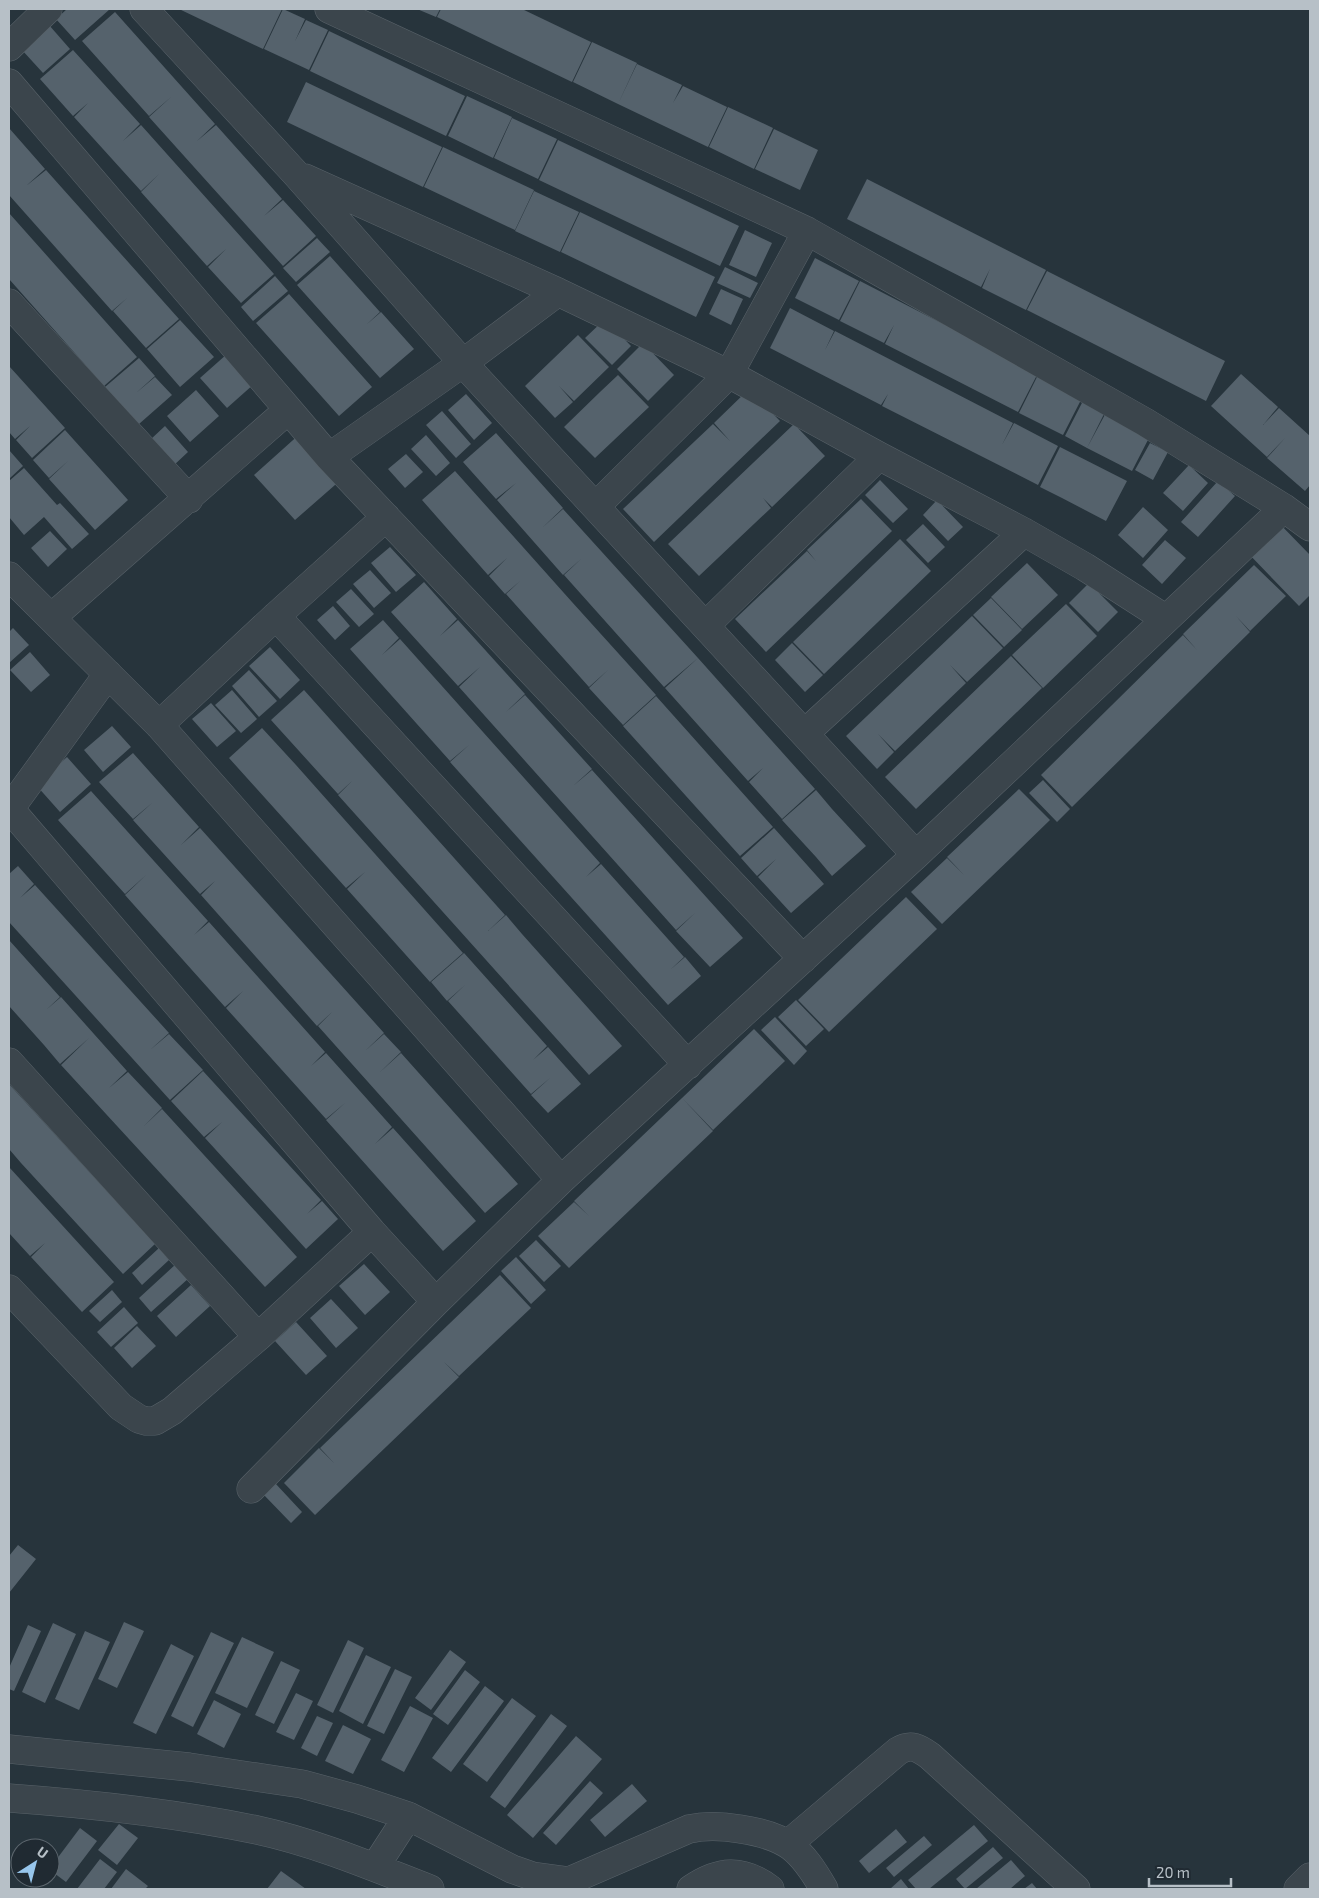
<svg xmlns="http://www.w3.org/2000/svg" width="1319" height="1898" font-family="'Exo 2',sans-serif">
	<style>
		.building { fill: #55626c }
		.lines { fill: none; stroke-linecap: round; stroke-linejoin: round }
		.street-casing { stroke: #59636a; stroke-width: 29 }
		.street { stroke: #3b454c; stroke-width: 28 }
	</style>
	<rect width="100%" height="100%" fill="#27343c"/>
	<path class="building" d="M 67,9 L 110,9 L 75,40 L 56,19 Z
		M 179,9 L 282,9 L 263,49 Z
		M 283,9 L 305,19 L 295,41 L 306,20 L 328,30 L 309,70 L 264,49 Z
		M 417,9 L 440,9 L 436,17 Z
		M 441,9 L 522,9 L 591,42 L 572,82 L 437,17 Z
		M 115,12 L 215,124 L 197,141 L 216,125 L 282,199 L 264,216 L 283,200 L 316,236 L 283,266 L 149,117 L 171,97 L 149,116 L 82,41 Z
		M 49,25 L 70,49 L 43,73 L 22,50 Z
		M 329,31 L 465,96 L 446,136 L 310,71 Z
		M 592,42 L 637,63 L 618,104 L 573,82 Z
		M 73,50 L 140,124 L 123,141 L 141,125 L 274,274 L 241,303 L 208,267 L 226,249 L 207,266 L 141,192 L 159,174 L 141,191 L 74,117 L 88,103 L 73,116 L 40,79 Z
		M 637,64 L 682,85 L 673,103 L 683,86 L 727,107 L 708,147 L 618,104 Z
		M 306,82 L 442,147 L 423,187 L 287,122 Z
		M 467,96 L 512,117 L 493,158 L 448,136 Z
		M 728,107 L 773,128 L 754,169 L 709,147 Z
		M 512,118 L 557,139 L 538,179 L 494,158 Z
		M 9,128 L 45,169 L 26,186 L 46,170 L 179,319 L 146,348 L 113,311 L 127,298 L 112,311 L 9,195 Z
		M 774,129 L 818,150 L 800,190 L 755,169 Z
		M 558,140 L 739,226 L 720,266 L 539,180 Z
		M 443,147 L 534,190 L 515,230 L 424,187 Z
		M 867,179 L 1046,270 L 1026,310 L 982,288 L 990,269 L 981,287 L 847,219 Z
		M 534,191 L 579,212 L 560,252 L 515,231 Z
		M 580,212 L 715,277 L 696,317 L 561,252 Z
		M 9,213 L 137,357 L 104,386 L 9,279 Z
		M 745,230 L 772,243 L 756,277 L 729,265 Z
		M 317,238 L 330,252 L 296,282 L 283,268 Z
		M 330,256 L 380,312 L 366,325 L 381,312 L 414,349 L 380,378 L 297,285 Z
		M 815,258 L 859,281 L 839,320 L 795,298 Z
		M 725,267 L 758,283 L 750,298 L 717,283 Z
		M 1047,271 L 1225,361 L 1206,401 L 1161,378 L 1171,360 L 1161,378 L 1027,310 Z
		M 275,276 L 288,291 L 253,321 L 241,307 Z
		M 860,281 L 1038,373 L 1018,412 L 885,344 L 894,325 L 884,343 L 840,321 Z
		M 721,289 L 743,299 L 731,325 L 709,314 Z
		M 289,294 L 372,387 L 339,416 L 256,323 Z
		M 790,308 L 834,331 L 825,350 L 835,331 L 1013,423 L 1002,445 L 1014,423 L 1058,446 L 1038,485 L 882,406 L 888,394 L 881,405 L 770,348 Z
		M 605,319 L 631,346 L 612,365 L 585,338 Z
		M 180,320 L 214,357 L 180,387 L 147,349 Z
		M 578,335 L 609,367 L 574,401 L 559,386 L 573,402 L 555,418 L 525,386 Z
		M 643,343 L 674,375 L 648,401 L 617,369 Z
		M 227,354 L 254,384 L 227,408 L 200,378 Z
		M 139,358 L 155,376 L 136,393 L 155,377 L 172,395 L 139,424 L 105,387 Z
		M 9,366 L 65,428 L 32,458 L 16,440 L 30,426 L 15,439 L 9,432 Z
		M 1039,373 L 1083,396 L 1063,435 L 1019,413 Z
		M 1241,374 L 1278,407 L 1263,425 L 1279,408 L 1310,436 L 1310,485 L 1305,491 L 1267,458 L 1285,438 L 1267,457 L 1211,406 Z
		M 618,375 L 649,407 L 595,458 L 564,427 L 600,392 L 614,407 L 600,392 Z
		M 749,389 L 780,421 L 654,542 L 623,509 L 713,424 L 730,441 L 714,423 Z
		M 196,390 L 219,416 L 190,442 L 167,416 Z
		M 466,394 L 492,423 L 474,440 L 448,410 Z
		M 1085,397 L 1107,408 L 1087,448 L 1065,436 Z
		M 1108,409 L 1152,432 L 1132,471 L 1087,448 Z
		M 442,411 L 471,444 L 456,458 L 426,425 Z
		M 794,424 L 825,456 L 772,507 L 763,498 L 771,508 L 699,576 L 668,544 Z
		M 165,426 L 188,452 L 173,466 L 150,440 Z
		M 65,430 L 128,500 L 95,530 L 49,479 L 68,461 L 49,478 L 33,460 Z
		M 302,432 L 343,478 L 295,520 L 254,475 Z
		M 496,433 L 563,508 L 542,528 L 563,509 L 698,658 L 664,687 L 564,575 L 581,559 L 563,575 L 497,500 L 516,483 L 496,499 L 463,462 Z
		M 426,435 L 450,463 L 436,476 L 411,449 Z
		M 1150,443 L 1168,452 L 1153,480 L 1135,470 Z
		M 1060,447 L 1127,481 L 1106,521 L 1062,498 L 1072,480 L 1062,498 L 1040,487 Z
		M 9,450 L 23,466 L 9,479 Z
		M 406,454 L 423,472 L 405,488 L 388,469 Z
		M 1189,465 L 1208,483 L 1183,511 L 1163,493 Z
		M 24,468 L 57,505 L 60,503 L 89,534 L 72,549 L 44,517 L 24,535 L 9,517 L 9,481 Z
		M 455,471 L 572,602 L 557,615 L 572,602 L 656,695 L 623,725 L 589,688 L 608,670 L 589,687 L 506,594 L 520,581 L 505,594 L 489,576 L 507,558 L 488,575 L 422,500 Z
		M 880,480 L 908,509 L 893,523 L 865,495 Z
		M 1218,481 L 1235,496 L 1198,537 L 1181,522 Z
		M 861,499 L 892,531 L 766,652 L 735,619 L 807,551 L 816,561 L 807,550 Z
		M 937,500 L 963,527 L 948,541 L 923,515 Z
		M 1143,507 L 1168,530 L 1143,558 L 1118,535 Z
		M 1276,520 L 1310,555 L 1310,595 L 1299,606 L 1245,550 Z
		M 923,524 L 945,547 L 928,563 L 906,540 Z
		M 50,531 L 67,549 L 48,567 L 31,548 Z
		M 900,539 L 931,571 L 824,674 L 793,642 Z
		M 1165,540 L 1186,558 L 1162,584 L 1142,565 Z
		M 390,547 L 416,575 L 396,592 L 371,563 Z
		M 1027,563 L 1058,595 L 1022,629 L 991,597 Z
		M 1254,565 L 1286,596 L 1250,631 L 1236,616 L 1250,632 L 1072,807 L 1041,775 L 1183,635 L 1197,650 L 1183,634 Z
		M 370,570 L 391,593 L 374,608 L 353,584 Z
		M 424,582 L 457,619 L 440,636 L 458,620 L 525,694 L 506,712 L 525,695 L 592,769 L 573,786 L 592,770 L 743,938 L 710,967 L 676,931 L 695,913 L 676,930 L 459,687 L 480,667 L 458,686 L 391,612 Z
		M 1089,583 L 1118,612 L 1098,632 L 1069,603 Z
		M 351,589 L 374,614 L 359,627 L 336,602 Z
		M 991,598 L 1022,630 L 1004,647 L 973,615 Z
		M 1066,604 L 1097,636 L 1043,688 L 1012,655 Z
		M 333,606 L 350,626 L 335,640 L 317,620 Z
		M 972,616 L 1003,648 L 967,682 L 950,665 L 966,683 L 895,751 L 878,734 L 894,752 L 877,769 L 846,736 Z
		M 383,620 L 399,638 L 382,655 L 400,639 L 600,863 L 586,877 L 601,864 L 684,957 L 670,970 L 685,957 L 701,976 L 668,1005 L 450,762 L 469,745 L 450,761 L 350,649 Z
		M 13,628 L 29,645 L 9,663 L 9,632 Z
		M 792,643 L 823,675 L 805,692 L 775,660 Z
		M 270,647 L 300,680 L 280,699 L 249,666 Z
		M 30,652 L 50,675 L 31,692 L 10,670 Z
		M 1011,656 L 1042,688 L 916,809 L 885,777 Z
		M 698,658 L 815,789 L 782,819 L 749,782 L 763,768 L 748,781 L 665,688 Z
		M 249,670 L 277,701 L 259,717 L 232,686 Z
		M 232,690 L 257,719 L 241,733 L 215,705 Z
		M 304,690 L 505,915 L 488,931 L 506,915 L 522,934 L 508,947 L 522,934 L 622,1046 L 589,1075 L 338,795 L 352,781 L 338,794 L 271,720 Z
		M 656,696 L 773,827 L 740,856 L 623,726 Z
		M 211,703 L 236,731 L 217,747 L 192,719 Z
		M 112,726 L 131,747 L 103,772 L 84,750 Z
		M 262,728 L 296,765 L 278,781 L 296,765 L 463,953 L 430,982 L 347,889 L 365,872 L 346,888 L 229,758 Z
		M 133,753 L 199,827 L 181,845 L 200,828 L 384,1033 L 365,1051 L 384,1034 L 401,1052 L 379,1073 L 401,1053 L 518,1184 L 485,1213 L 318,1026 L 332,1012 L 317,1026 L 201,895 L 215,881 L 200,894 L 133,820 L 152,803 L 133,819 L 99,782 Z
		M 67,757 L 91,784 L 60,812 L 36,785 Z
		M 1043,780 L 1070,809 L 1057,822 L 1029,793 Z
		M 1019,789 L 1050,820 L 1014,855 L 999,840 L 1014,855 L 942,924 L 911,892 L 947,858 L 964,875 L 947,857 Z
		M 816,790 L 832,809 L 814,826 L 832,809 L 866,846 L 832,876 L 816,857 L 831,844 L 816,857 L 782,820 Z
		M 91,791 L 208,921 L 194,935 L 209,922 L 325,1052 L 311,1066 L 326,1053 L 392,1127 L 375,1144 L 393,1128 L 476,1221 L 443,1251 L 326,1120 L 345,1103 L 326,1119 L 226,1008 L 243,991 L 225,1007 L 125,895 L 146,875 L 125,894 L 58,820 Z
		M 774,828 L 824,884 L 791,913 L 758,877 L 776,859 L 757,876 L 741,858 Z
		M 18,866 L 34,884 L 20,898 L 35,885 L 169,1033 L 150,1050 L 169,1034 L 203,1070 L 170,1100 L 9,922 L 9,874 Z
		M 906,897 L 937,929 L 829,1032 L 798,1000 Z
		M 9,940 L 60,997 L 46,1010 L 61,997 L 127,1071 L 109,1088 L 128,1072 L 162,1108 L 144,1126 L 162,1109 L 297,1257 L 265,1287 L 163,1176 L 180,1160 L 163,1176 L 61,1065 L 89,1038 L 60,1064 L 44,1045 L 58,1032 L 44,1045 L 9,1006 Z
		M 464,953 L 547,1046 L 533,1060 L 548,1047 L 581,1084 L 548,1113 L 531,1095 L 550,1078 L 531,1094 L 448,1001 L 465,985 L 447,1001 L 431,982 Z
		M 796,1000 L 824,1029 L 806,1046 L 778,1017 Z
		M 775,1017 L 807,1051 L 794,1065 L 761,1030 Z
		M 754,1029 L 785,1061 L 713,1130 L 682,1098 Z
		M 203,1071 L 321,1200 L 307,1214 L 322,1201 L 338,1219 L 306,1249 L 205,1138 L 222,1122 L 204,1137 L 171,1101 Z
		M 9,1084 L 155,1244 L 123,1274 L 21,1163 L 38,1147 L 21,1163 L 9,1149 Z
		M 682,1098 L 713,1131 L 569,1268 L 538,1236 L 574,1202 L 589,1216 L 574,1201 Z
		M 9,1167 L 114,1282 L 82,1312 L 31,1257 L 45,1243 L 30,1256 L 9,1233 Z
		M 536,1240 L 561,1266 L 544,1282 L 519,1256 Z
		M 159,1248 L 169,1260 L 142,1285 L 132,1273 Z
		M 516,1257 L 546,1290 L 531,1304 L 501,1271 Z
		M 176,1264 L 189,1278 L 151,1312 L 139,1298 Z
		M 364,1264 L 390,1292 L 365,1315 L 339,1286 Z
		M 500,1275 L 531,1308 L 459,1376 L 444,1362 L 459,1377 L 315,1515 L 284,1483 L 319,1448 L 334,1463 L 320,1448 Z
		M 191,1285 L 210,1306 L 176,1337 L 157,1316 Z
		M 112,1290 L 122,1302 L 100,1322 L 89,1311 Z
		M 331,1299 L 358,1328 L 336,1348 L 310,1318 Z
		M 124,1307 L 138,1323 L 111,1347 L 97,1332 Z
		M 296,1322 L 327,1356 L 306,1375 L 275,1341 Z
		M 137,1326 L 156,1346 L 132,1368 L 114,1348 Z
		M 275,1483 L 302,1512 L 291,1523 L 263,1494 Z
		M 18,1545 L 36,1559 L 9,1593 L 9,1556 Z
		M 124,1622 L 144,1631 L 117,1688 L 98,1679 Z
		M 53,1623 L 76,1634 L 45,1703 L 22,1692 Z
		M 28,1625 L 41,1631 L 14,1691 L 9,1689 L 9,1668 Z
		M 85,1631 L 110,1642 L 79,1710 L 55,1699 Z
		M 211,1632 L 234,1643 L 193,1727 L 171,1716 Z
		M 242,1637 L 274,1652 L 247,1708 L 215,1693 Z
		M 348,1640 L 364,1648 L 333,1713 L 317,1705 Z
		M 171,1644 L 194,1656 L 156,1734 L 133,1723 Z
		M 450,1650 L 466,1662 L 431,1710 L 415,1698 Z
		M 366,1655 L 391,1667 L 363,1724 L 339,1711 Z
		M 281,1661 L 300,1670 L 274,1724 L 255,1715 Z
		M 395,1669 L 412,1677 L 384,1734 L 367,1726 Z
		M 465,1670 L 480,1682 L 448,1725 L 433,1714 Z
		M 485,1686 L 504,1701 L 451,1772 L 432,1758 Z
		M 296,1693 L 313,1701 L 294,1740 L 276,1732 Z
		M 512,1698 L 536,1716 L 487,1782 L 463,1764 Z
		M 214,1700 L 241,1714 L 224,1748 L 197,1734 Z
		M 410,1706 L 433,1718 L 404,1772 L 381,1760 Z
		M 551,1714 L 567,1726 L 505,1808 L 490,1797 Z
		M 317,1716 L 333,1723 L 317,1756 L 301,1748 Z
		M 343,1725 L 371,1739 L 353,1774 L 325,1761 Z
		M 576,1736 L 602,1759 L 533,1838 L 507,1815 Z
		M 590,1781 L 603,1793 L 556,1845 L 543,1833 Z
		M 632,1784 L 647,1801 L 605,1837 L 590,1820 Z
		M 119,1824 L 138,1838 L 117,1865 L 98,1850 Z
		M 974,1825 L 988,1841 L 929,1889 L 916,1889 L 908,1880 Z
		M 80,1828 L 97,1841 L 66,1882 L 50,1870 L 50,1868 Z
		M 896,1829 L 907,1842 L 869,1873 L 859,1861 Z
		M 924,1836 L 932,1845 L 894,1877 L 886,1868 Z
		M 993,1847 L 1003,1858 L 965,1889 L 956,1879 Z
		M 100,1859 L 117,1872 L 104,1889 L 77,1889 Z
		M 1011,1860 L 1025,1876 L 1010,1889 L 976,1889 Z
		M 126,1869 L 148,1886 L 145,1889 L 111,1889 Z
		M 281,1871 L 306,1889 L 267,1889 Z
		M 901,1879 L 909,1889 L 890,1889 Z
		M 1032,1883 L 1037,1889 L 1024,1889 Z"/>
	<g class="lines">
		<g class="street-casing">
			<path id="street" d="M 144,9 L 295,173 L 463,363 L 916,855
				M 329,9 L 807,231 L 1145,422 L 1284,508 L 1310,527
				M 9,47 L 48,9
				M 9,83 L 329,457 L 803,959
				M 305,178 L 558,292 L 729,374 L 879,456 L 1024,532 L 1085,567 L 1166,619
				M 9,303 L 189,499
				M 329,457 L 463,363 L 558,292
				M 596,506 L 729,374 L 807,231
				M 9,576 L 159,725 L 561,1180
				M 276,616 L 688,1065
				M 52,617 L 288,410
				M 706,625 L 879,456
				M 159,725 L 276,616 L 386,517
				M 805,733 L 1024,532
				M 10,809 L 372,1232 L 436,1302
				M 9,810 L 108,674
				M 9,1062 L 258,1337
				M 9,1289 L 121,1407 L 139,1419 L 146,1421 L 155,1421 L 172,1411 L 258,1337 L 372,1232
				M 251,1489 L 436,1302 L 561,1180 L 916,855 L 1284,508
				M 9,1749 L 189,1767 L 302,1784 L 357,1799 L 408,1816 L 512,1869 L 532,1876 L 569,1881 L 689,1829 C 707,1825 722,1826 740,1829 C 787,1836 801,1849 824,1889
				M 9,1798 C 92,1804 175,1813 257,1830 C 317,1843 373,1867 430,1889
				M 788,1844 L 898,1751 C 911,1743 919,1748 930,1756 L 1076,1889
				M 375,1867 L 408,1816
				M 691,1889 C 719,1870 742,1868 770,1889
				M 1298,1889 L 1310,1877"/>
		</g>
		<use href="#street" class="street"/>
	</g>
	<rect width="1319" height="1898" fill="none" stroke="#b7c0c7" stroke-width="20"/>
	<g transform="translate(35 1863) rotate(36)"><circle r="24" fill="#202a32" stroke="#5c666e"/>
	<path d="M0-4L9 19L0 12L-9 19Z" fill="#97c6ec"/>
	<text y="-8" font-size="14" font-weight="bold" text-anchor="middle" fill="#b7c0c7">U</text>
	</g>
	<path d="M1149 1878v8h82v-8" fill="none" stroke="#b7c0c7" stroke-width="2.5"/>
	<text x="1156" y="1878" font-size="15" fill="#b7c0c7" stroke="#202a32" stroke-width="4" paint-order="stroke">20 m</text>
</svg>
